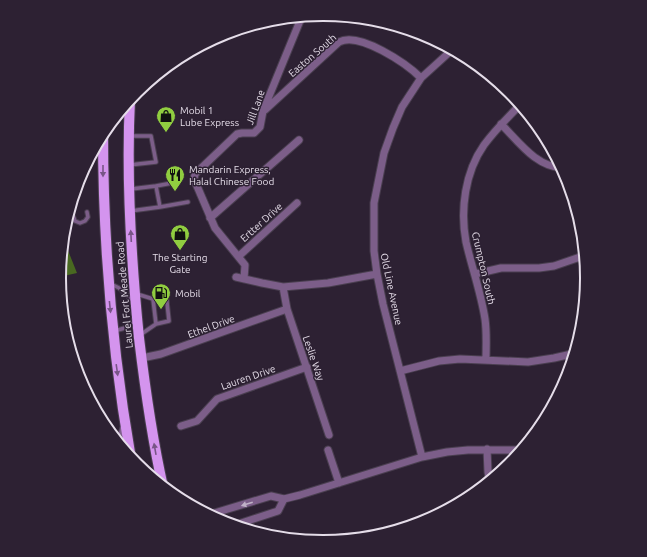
<svg xmlns="http://www.w3.org/2000/svg" width="647" height="557" font-family="Ubuntu,sans-serif">
	<style>
		.forest { fill: #496921 }
		.lines { fill: none; stroke-linecap: round; stroke-linejoin: round }
		.service-casing { stroke: #4a3f50; stroke-width: 5.5 }
		.minor-casing { stroke: #4a3f50; stroke-width: 9 }
		.primary-casing { stroke: #4a3f50; stroke-width: 12 }
		.service { stroke: #7c5e89; stroke-width: 3.5 }
		.minor { stroke: #7c5e89; stroke-width: 7 }
		.primary { stroke: #d494ee; stroke-width: 10 }
		.oneway { fill: #785587 }
		.oneway2 { fill: #c0b1c7 }
		.labels { text-anchor: middle; stroke-width: 3; stroke-linejoin: round; paint-order: stroke }
		.street-label { font-size: 10px; fill: #e5dde9; stroke: #2d2133 }
		.poi-label { font-size: 10px; fill: #e5dde9; stroke: #2d2133; text-anchor: start }
		.rim { fill: none; stroke: #e5dde9; stroke-width: 2 }
	</style>
	<rect width="100%" height="100%" fill="#2d2133"/>
	<path class="forest" d="M 63,238 L 77,273 L 59,277 Z"/>
	<g class="lines">
		<g class="service-casing">
			<path id="service" d="M 129,165 L 156,162 L 151,136 L 130,136
				M 156,186 L 172,183
				M 160,207 L 188,202
				M 70,208 L 75,221 L 80,223 L 85,221 L 88,217 L 87,212
				M 130,211 L 160,207 L 156,186 L 131,189
				M 111,284 L 119,288 L 133,301
				M 137,294 L 153,299
				M 114,331 L 125,328 L 136,319
				M 140,335 L 156,324 L 169,321 L 166,293 L 156,294 L 153,299 L 156,324
				M 118,443 L 122,428
				M 323,543 L 341,536 L 343,541"/>
		</g>
		<g class="minor-casing">
			<path id="minor" d="M 265,110 L 339,42 C 359,31 407,64 421,78
				M 501,124 C 519,142 536,167 563,168
				M 210,218 L 299,140
				M 239,256 L 297,203
				M 475,274 L 501,268 L 539,268 L 554,266 L 586,255
				M 236,277 L 262,283 L 283,287 L 328,283 L 377,274
				M 244,279 L 245,265 L 215,228 L 194,179 L 195,174 L 237,134 L 242,133 L 254,133 L 260,127 L 263,111 L 302,16
				M 283,287 L 287,309 L 329,435
				M 142,358 L 161,354 L 287,309
				M 486,359 C 486,346 487,333 485,319 C 481,293 472,268 466,242 C 460,210 465,172 484,145 C 495,130 508,117 521,104
				M 400,371 L 439,361 L 460,359 L 528,362 L 554,358 L 576,353
				M 181,426 L 197,421 L 217,399 L 307,367
				M 487,449 L 488,472 L 490,482
				M 328,450 L 339,483
				M 422,457 L 383,304 L 377,274 L 374,251 L 374,203 L 384,153 L 393,128 L 402,107 L 421,78 L 453,49
				M 208,515 L 271,496 L 284,499 L 300,495 L 422,457 L 447,452 L 468,450 L 523,450
				M 232,526 L 278,511 L 284,499"/>
		</g>
		<g class="primary-casing">
			<path id="primary" d="M 130,99 C 126,179 131,259 139,338 C 145,388 152,438 163,487
				M 103,132 C 103,242 112,350 131,459"/>
		</g>
		<use href="#service" class="service"/>
		<use href="#minor" class="minor"/>
		<use href="#primary" class="primary"/>
	</g>
	<defs><path id="oneway-solid" d="M-6-.8H1V-3.2L6.5 0L1 3.2V.8H-6Z"/></defs>
	<g class="oneway">
		<use href="#oneway-solid" transform="translate(103 171) rotate(90)"/>
		<use href="#oneway-solid" transform="translate(131 236) rotate(-93)"/>
		<use href="#oneway-solid" transform="translate(110 307) rotate(84)"/>
		<use href="#oneway-solid" transform="translate(117 370) rotate(82)"/>
		<use href="#oneway-solid" transform="translate(155 449) rotate(-100)"/>
	</g>
	<use class="oneway2" href="#oneway-solid" transform="translate(247 504) rotate(163)"/>
	<defs>
		<g id="shop-pin" transform="scale(1)"><path d="M0 17L-7.5 6A9.5 9.5 0 1 1 7.5 6Z" fill="#90cd40" stroke="#2d2133"/><path d="M-5-2.5h2.3a2.7 3.5 0 0 1 5.4 0H5L5.5 6h-11ZM-1.5-2.5h3a1.5 2.3 0 0 0-3 0Z" fill="#111"/></g>
		<g id="restaurant-pin" transform="scale(1)"><path d="M0 17L-7.5 6A9.5 9.5 0 1 1 7.5 6Z" fill="#90cd40" stroke="#2d2133"/><path d="M-5-6h1v4h1v-4h1v4h1v-4h1v5L-1.5 .5V6h-2V.5L-5-1ZM5-6V6H3V1.5H1.5Q1.5-4 5-6Z" fill="#111"/></g>
		<g id="fuel-pin" transform="scale(1)"><path d="M0 17L-7.5 6A9.5 9.5 0 1 1 7.5 6Z" fill="#90cd40" stroke="#2d2133"/><path d="M-5.5-6h7V0h2V4h1.3V-2.5L3-4.5l.8-.8L6-3V5H2.5V1h-1V6h-7ZM-4.2-4.7v3.2H.2V-4.7Z" fill="#111"/></g>
	</defs>
	<g fill-rule="evenodd">
		<use href="#shop-pin" x="166" y="116"/>
		<use href="#restaurant-pin" x="175" y="175"/>
		<use href="#shop-pin" x="180" y="234"/>
		<use href="#fuel-pin" x="161" y="293"/>
	</g>
	<g class="labels">
		<g class="street-label">
			<text transform="translate(312 55) rotate(-41)" y="4">Easton South</text>
			<text transform="translate(255 107) rotate(-70)" y="4">Jill Lane</text>
			<text transform="translate(261 222) rotate(-42)" y="4">Ertter Drive</text>
			<text transform="translate(484 268) rotate(77)" y="4">Crumpton South</text>
			<text transform="translate(392 289) rotate(78)" y="4">Old Line Avenue</text>
			<text transform="translate(124 295) rotate(-95)" y="4">Laurel Fort Meade Road</text>
			<text transform="translate(211 326) rotate(-20)" y="4">Ethel Drive</text>
			<text transform="translate(314 358) rotate(71)" y="4">Leslie Way</text>
			<text transform="translate(248 377) rotate(-19)" y="4">Lauren Drive</text>
		</g>
		<g class="poi-label">
			<text x="180" y="114">Mobil 1<tspan x="180" dy="12">Lube Express</tspan></text>
			<text x="189" y="173">Mandarin Express,<tspan x="189" dy="12">Halal Chinese Food</tspan></text>
			<text x="180" y="261" text-anchor="middle">The Starting<tspan x="180" dy="12">Gate</tspan></text>
			<text x="175" y="297">Mobil</text>
		</g>
	</g>
	<path d="M0 0H647V557H0ZM66 278a257 257 0 1 1 514 0a257 257 0 1 1-514 0Z" fill="#2d2133" fill-rule="evenodd"/>
	<path class="rim" d="M66 278a257 257 0 1 1 514 0a257 257 0 1 1-514 0Z"/>
</svg>
